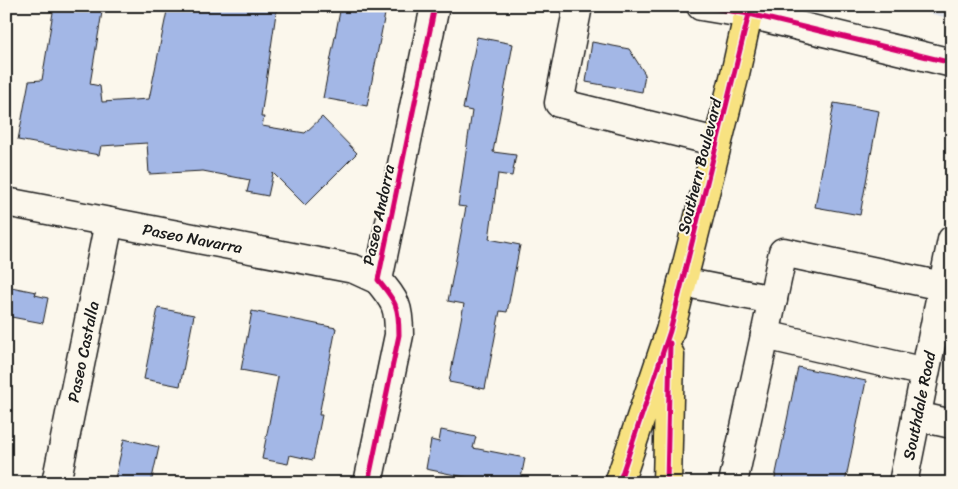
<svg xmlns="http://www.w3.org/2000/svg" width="958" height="489" font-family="Sriracha,sans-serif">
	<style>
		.built { fill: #e1e4ea }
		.building { fill: #a3b7e6; stroke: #1c1c1c }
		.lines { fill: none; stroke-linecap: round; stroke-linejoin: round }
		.minor-casing { stroke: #1c1c1c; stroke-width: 31 }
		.major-casing { stroke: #1c1c1c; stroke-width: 31 }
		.minor { stroke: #fbf7ec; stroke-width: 28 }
		.major { stroke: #f8e281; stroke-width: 28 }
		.cycleway-casing { stroke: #fbf7ec; stroke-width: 8 }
		.cycleway { stroke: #d6006c; stroke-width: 5 }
		.labels { text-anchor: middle; stroke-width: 4; stroke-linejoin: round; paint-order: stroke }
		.street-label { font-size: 16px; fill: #1c1c1c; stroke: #fbf7ec }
	</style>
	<rect width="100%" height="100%" fill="#fbf7ec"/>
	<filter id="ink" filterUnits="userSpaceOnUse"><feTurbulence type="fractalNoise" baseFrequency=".02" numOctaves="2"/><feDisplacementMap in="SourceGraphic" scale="10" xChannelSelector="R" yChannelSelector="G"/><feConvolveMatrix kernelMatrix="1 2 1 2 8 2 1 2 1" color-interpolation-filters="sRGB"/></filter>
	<g filter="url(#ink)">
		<path class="built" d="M 900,6 L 952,6 L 952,19 Z"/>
		<path class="building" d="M 54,6 L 103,6 L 90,84 L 100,86 L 102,102 L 149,99 L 168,6 L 277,6 L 261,117 L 264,117 L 262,126 L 305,133 L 322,117 L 357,153 L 305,205 L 273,173 L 268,196 L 247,192 L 250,180 L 203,171 L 149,174 L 147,143 L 101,146 L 99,155 L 18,140 L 29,81 L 42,80 Z
			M 341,6 L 385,14 L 367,106 L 323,98 Z
			M 477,37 L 513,44 L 493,152 L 516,155 L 512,176 L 498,174 L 489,239 L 520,245 L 507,312 L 500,311 L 485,389 L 449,382 L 464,304 L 448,301 L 466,207 L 458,206 L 472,111 L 463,109 Z
			M 592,42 L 629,49 L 645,74 L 642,92 L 586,82 Z
			M 834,103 L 879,111 L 860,215 L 815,207 Z
			M 6,286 L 36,292 L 35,295 L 48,298 L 43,323 L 6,316 Z
			M 158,308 L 194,315 L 180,386 L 144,379 Z
			M 252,311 L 336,328 L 319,415 L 322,415 L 313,460 L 290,455 L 288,464 L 262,459 L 278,377 L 241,370 Z
			M 798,367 L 866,381 L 845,483 L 774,483 Z
			M 441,430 L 476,437 L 473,448 L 525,458 L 520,483 L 494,483 L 426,469 L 431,440 L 439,442 Z
			M 124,439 L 159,447 L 151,483 L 114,483 Z"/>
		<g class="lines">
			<g class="minor-casing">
				<g id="minor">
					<path d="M 578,6 L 559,103 L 717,142"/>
					<path d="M 701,6 L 749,14 L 952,63"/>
					<path id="s1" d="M 6,202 L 354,269 L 378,280"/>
					<path d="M 682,282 L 773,300"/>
					<path d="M 765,335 L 925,372"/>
					<path d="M 916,416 L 952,424"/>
					<path id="s2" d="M 56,483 L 109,222"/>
					<path d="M 368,483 L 399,335 C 399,306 396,302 378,280 L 435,6"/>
					<path d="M 733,483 L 783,252 L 942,286"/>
					<path id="s3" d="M 903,483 L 952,240"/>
				</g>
			</g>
			<g class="major-casing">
				<path id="major" d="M 619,483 L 670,331 L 735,74 L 750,6
					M 667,483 L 670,355"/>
			</g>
			<use href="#minor" class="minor"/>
			<use href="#major" class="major"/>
			<g class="cycleway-casing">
				<path id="cycleway" d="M 701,6 L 749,14 L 952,63
					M 368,483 L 399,335 C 399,306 396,302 378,280 L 435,6
					M 619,483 L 670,331 L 749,14
					M 667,483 L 670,343"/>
			</g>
			<use href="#cycleway" class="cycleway"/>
		</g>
	</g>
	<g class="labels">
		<g class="street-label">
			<text transform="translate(699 166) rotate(-76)" y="6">Southern Boulevard</text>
			<text transform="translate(378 215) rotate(-78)" y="6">Paseo Andorra</text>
			<text dy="6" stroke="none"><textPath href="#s1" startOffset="190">Paseo Navarra</textPath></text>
			<text dy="6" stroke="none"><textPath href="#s2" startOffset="134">Paseo Castalla</textPath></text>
			<text dy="6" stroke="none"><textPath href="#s3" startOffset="79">Southdale Road</textPath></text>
		</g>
	</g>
	<rect width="958" height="489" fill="none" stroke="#fbf7ec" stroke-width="25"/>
	<rect x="12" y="12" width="933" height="464" fill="none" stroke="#1c1c1c" stroke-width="2" filter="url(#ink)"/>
</svg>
